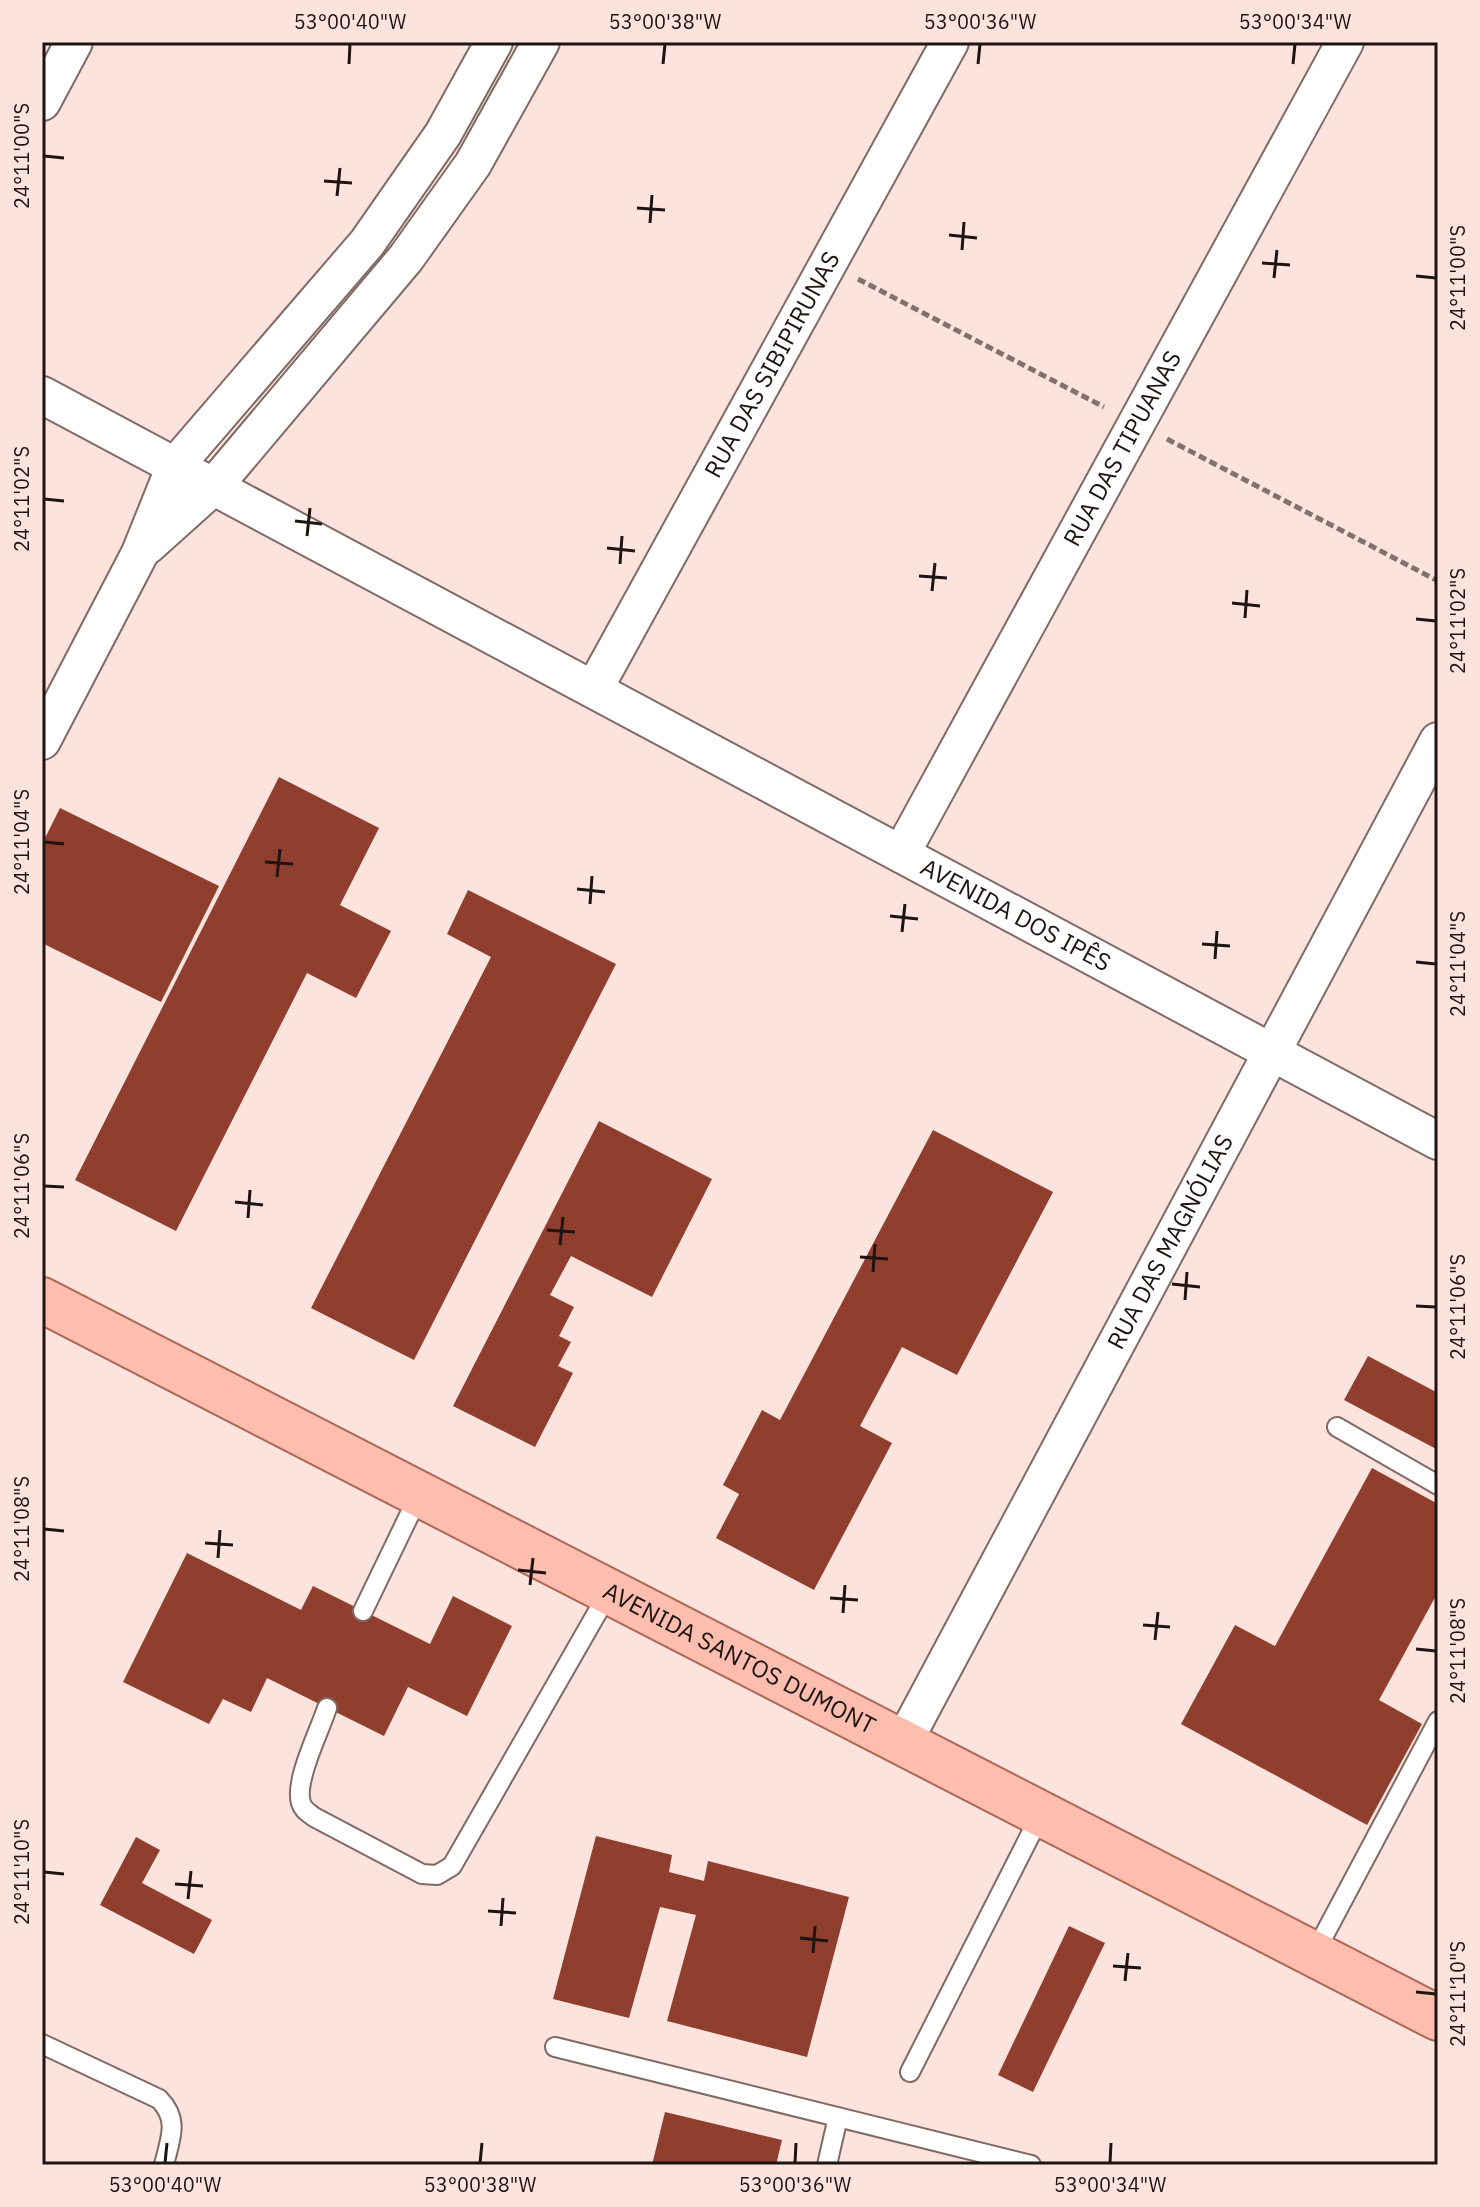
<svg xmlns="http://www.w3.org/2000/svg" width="1480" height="2207" font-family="'IBM Plex Sans',sans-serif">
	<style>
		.building { fill: #903f2e }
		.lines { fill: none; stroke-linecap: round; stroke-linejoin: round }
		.lane-casing { stroke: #806a65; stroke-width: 22 }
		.street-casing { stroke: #806a65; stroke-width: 40 }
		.primary-casing { stroke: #ae6655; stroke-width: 48 }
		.path { stroke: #82726e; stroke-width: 5; stroke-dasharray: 8 4; stroke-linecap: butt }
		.lane { stroke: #fff; stroke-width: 18 }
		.street { stroke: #fff; stroke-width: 36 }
		.primary { stroke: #fdbdaf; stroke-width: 44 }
		.ticks { fill: none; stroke: #1e1513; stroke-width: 3 }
		.labels { text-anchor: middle; stroke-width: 8; stroke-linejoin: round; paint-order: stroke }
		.street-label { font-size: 24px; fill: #1e1513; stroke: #fce3dd }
		.neatline { fill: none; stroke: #1e1513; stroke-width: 3 }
		.ticks-label { font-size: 20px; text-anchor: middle; fill: #1e1513 }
	</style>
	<rect width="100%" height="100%" fill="#fce3dd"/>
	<path class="building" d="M 279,777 L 379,828 L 340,905 L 391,931 L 356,998 L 307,973 L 176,1231 L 75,1180 Z
		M 60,808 L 219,886 L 161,1002 L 42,943 L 42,844 Z
		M 468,890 L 616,964 L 414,1360 L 311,1308 L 491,957 L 447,934 Z
		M 599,1121 L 712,1179 L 652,1297 L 571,1256 L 550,1295 L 574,1307 L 559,1336 L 571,1342 L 558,1366 L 573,1373 L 535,1447 L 453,1406 Z
		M 933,1130 L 1053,1192 L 957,1375 L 902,1347 L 860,1426 L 892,1443 L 814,1590 L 716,1538 L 739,1494 L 723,1485 L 762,1410 L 780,1420 Z
		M 1368,1356 L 1438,1393 L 1438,1450 L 1344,1400 Z
		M 1372,1468 L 1438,1504 L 1438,1592 L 1379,1700 L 1422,1724 L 1367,1825 L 1181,1724 L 1235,1625 L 1275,1646 Z
		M 187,1553 L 301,1610 L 313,1586 L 430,1644 L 453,1596 L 512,1626 L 467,1716 L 408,1687 L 384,1736 L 267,1678 L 251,1712 L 223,1699 L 209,1724 L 123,1682 Z
		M 596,1836 L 672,1855 L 669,1872 L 704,1881 L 708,1861 L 849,1897 L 807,2057 L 667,2021 L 696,1915 L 660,1907 L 629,2018 L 553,1999 Z
		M 136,1837 L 160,1850 L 142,1883 L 212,1920 L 194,1954 L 100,1905 Z
		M 1069,1926 L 1105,1943 L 1033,2092 L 998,2075 Z
		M 665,2112 L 782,2140 L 776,2165 L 652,2165 Z"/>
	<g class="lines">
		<g class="lane-casing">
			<path id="lane" d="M 1337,1427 L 1438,1485
				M 363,1611 L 419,1495
				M 327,1708 C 320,1730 294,1781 301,1803 C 303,1810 309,1813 314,1817 L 422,1874 L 437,1875 L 452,1866 L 609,1592
				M 1314,1954 L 1438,1721
				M 42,2044 L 159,2099 C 180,2120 170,2139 164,2165
				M 555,2047 L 1031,2165
				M 910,2072 L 1041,1814
				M 827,2165 L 838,2117"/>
		</g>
		<g class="street-casing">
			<g id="street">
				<path d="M 42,102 L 74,42"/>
				<path id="s1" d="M 42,395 L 1438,1141"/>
				<path d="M 147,546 L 214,486 L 406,258 L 473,164 L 541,42"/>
				<path id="s2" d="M 594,689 L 950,42"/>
				<path d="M 42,741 L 140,553 L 175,466 L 367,243 L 443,134 L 494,42"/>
				<path id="s3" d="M 901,854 L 1345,42"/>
				<path id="s4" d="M 903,1743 L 1438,741"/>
			</g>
		</g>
		<g class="primary-casing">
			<g id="primary">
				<path id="s5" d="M 42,1300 L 1438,2018"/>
			</g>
		</g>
		<path class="path" d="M 858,279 L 1104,407
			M 1167,439 L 1438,581"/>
		<use href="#lane" class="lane"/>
		<use href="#street" class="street"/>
		<use href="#primary" class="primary"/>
	</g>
	<path class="ticks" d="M 349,64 L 350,44M 663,64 L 665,44M 978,64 L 980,44M 1293,64 L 1295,44M 44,156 L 64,158M 324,181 L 352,183M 337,196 L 340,168M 637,208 L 665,210M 650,223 L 652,195M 949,235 L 977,238M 962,250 L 964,222M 1262,263 L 1290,265M 1416,276 L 1436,278M 1274,278 L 1277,250M 44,499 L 64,501M 295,521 L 322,524M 307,536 L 310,508M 607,548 L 635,551M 620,564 L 622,536M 919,576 L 947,578M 932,591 L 935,563M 1232,603 L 1260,606M 1245,618 L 1247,590M 1416,619 L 1436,621M 44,842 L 64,844M 265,862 L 293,864M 277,877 L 280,849M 577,889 L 605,892M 590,904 L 592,876M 890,916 L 918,919M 902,932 L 905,904M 1202,944 L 1230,946M 1215,959 L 1217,931M 1416,962 L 1436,964M 44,1186 L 64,1187M 235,1202 L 263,1205M 248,1218 L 250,1190M 547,1230 L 575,1232M 560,1245 L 563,1217M 860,1257 L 888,1259M 873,1272 L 875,1244M 1172,1284 L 1200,1287M 1185,1300 L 1187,1272M 1416,1306 L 1436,1307M 44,1529 L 64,1531M 205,1543 L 233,1545M 218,1558 L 220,1530M 518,1570 L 546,1573M 530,1585 L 533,1558M 830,1598 L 858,1600M 843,1613 L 845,1585M 1143,1625 L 1170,1627M 1155,1640 L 1158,1612M 1416,1649 L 1436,1651M 44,1872 L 64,1874M 175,1884 L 203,1886M 188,1899 L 191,1871M 488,1911 L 516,1913M 501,1926 L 503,1898M 800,1938 L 828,1941M 813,1953 L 815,1926M 1113,1966 L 1141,1968M 1125,1981 L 1128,1953M 1416,1992 L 1436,1994M 165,2163 L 167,2143M 480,2163 L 482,2143M 795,2163 L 796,2143M 1110,2163 L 1111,2143"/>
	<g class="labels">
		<g class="street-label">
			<text dy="8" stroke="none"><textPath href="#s2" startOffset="370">RUA DAS SIBIPIRUNAS</textPath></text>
			<text dy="8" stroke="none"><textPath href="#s3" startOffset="462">RUA DAS TIPUANAS</textPath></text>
			<text dy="8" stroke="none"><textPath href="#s1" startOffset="1104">AVENIDA DOS IPÊS</textPath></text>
			<text dy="8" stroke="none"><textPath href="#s4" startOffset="568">RUA DAS MAGNÓLIAS</textPath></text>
			<text dy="8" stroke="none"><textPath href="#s5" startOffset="784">AVENIDA SANTOS DUMONT</textPath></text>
		</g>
	</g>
	<rect width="1480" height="2207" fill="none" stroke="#fce3dd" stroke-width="88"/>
	<rect x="44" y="44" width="1392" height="2119" class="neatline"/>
	<g class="ticks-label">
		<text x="350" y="29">53°00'40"W</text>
		<text x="665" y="29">53°00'38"W</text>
		<text x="980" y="29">53°00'36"W</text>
		<text x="1295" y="29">53°00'34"W</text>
		<text transform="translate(22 156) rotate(-90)" y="7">24°11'00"S</text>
		<text transform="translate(1458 278) rotate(-90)" y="7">24°11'00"S</text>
		<text transform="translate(22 499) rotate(-90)" y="7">24°11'02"S</text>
		<text transform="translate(1458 621) rotate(-90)" y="7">24°11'02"S</text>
		<text transform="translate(22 842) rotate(-90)" y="7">24°11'04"S</text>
		<text transform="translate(1458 964) rotate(-90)" y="7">24°11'04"S</text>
		<text transform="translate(22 1186) rotate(-90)" y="7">24°11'06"S</text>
		<text transform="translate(1458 1307) rotate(-90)" y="7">24°11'06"S</text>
		<text transform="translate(22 1529) rotate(-90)" y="7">24°11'08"S</text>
		<text transform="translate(1458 1651) rotate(-90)" y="7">24°11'08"S</text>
		<text transform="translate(22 1872) rotate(-90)" y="7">24°11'10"S</text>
		<text transform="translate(1458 1994) rotate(-90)" y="7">24°11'10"S</text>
		<text x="165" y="2192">53°00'40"W</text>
		<text x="480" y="2192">53°00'38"W</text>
		<text x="795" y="2192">53°00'36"W</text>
		<text x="1110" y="2192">53°00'34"W</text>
	</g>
</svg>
